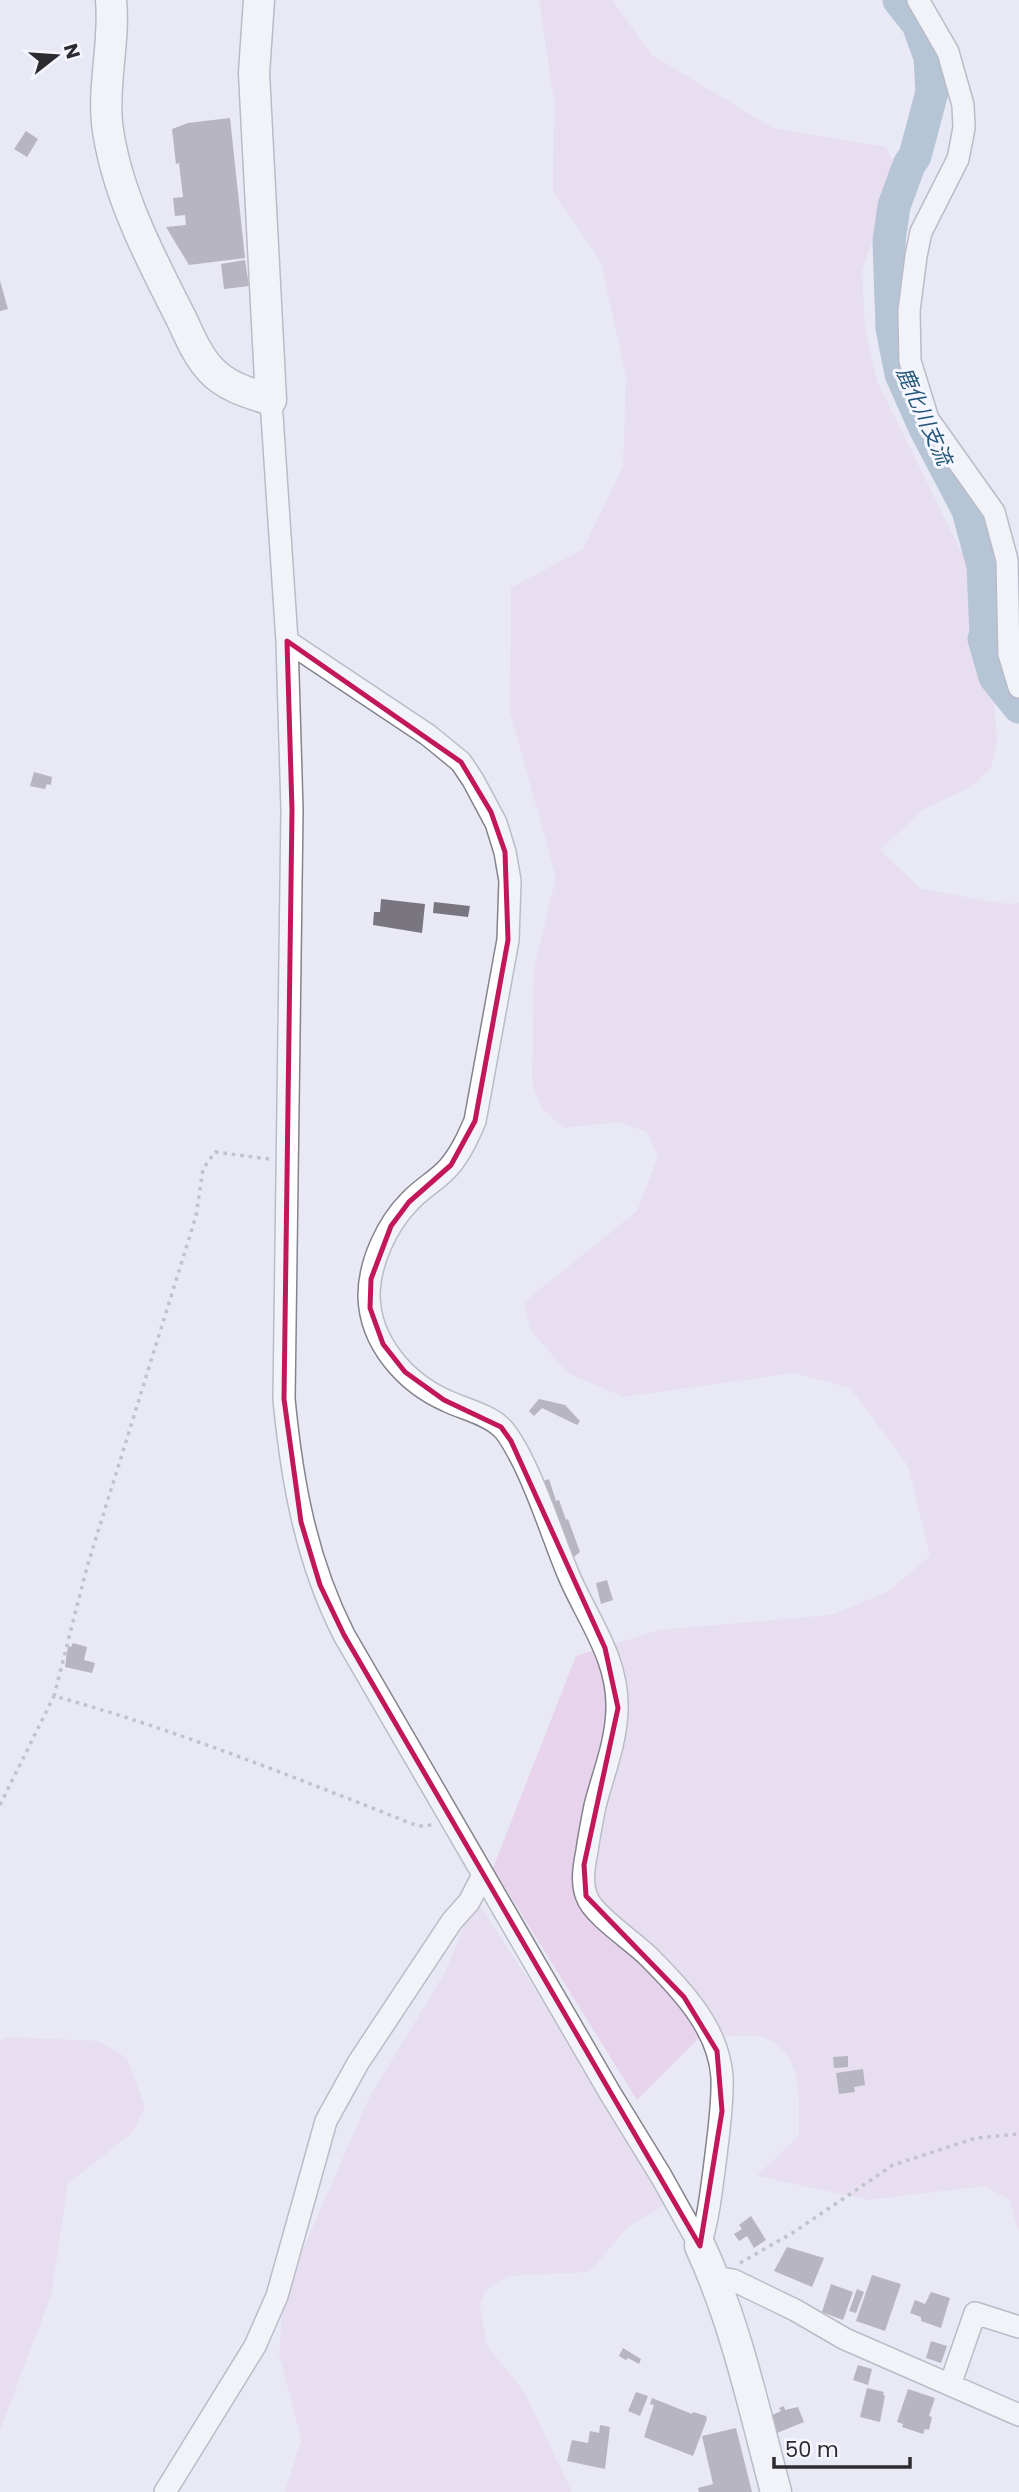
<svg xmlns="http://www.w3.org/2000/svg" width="1019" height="2492" font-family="Poppins,'Noto Sans JP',sans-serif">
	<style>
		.green { fill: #e7d3eb }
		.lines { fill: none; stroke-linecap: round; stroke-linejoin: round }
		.river { stroke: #7a99b0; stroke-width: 33 }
		.building { fill: #7a7680 }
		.street-casing { stroke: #83848e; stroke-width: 24 }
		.secondary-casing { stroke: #83848e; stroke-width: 33 }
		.path { stroke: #93949b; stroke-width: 3.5; stroke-dasharray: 3.5 5; stroke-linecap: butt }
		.street { stroke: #fff; stroke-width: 21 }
		.secondary { stroke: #fff; stroke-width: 30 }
		.marked { fill: none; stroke: #c2185b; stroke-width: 5; stroke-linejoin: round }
		.labels { text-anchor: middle; stroke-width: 6; stroke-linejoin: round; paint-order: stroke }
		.water-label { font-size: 21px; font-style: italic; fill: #225778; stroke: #f5f6ff }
	</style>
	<rect width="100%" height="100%" fill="#e8e9f4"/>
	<path class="green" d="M 539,0 L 612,0 L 652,55 L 773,128 L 886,147 L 898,171 L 862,270 L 865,328 L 877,381 L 968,565 L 992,656 L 997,742 L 991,768 L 971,787 L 922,810 L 880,850 L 921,889 L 1007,904 L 1019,903 L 1019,2231 L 1009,2199 L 984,2186 L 869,2200 L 757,2176 L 799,2135 C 798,2098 805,2049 760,2037 C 745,2033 716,2038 699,2038 L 637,2100 L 493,1868 L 576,1656 L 659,1630 L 831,1615 L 887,1592 L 930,1556 L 908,1466 L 850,1388 L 794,1373 L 624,1397 L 569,1374 L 531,1331 L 524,1302 L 637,1211 L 658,1157 L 647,1132 L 619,1122 L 564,1128 L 542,1109 L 532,1083 L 534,967 L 556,877 L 510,712 L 511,588 L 583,549 L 623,467 L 626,377 L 601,262 L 553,192 L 554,101 Z
		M 475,1898 L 673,2200 L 628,2227 L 589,2272 L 508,2276 L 485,2291 L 480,2306 L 487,2346 L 524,2391 L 572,2492 L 285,2492 L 301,2440 L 279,2354 L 284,2293 L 369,2098 L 445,1972 Z
		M 10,2037 L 99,2041 L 127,2058 L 145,2107 L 133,2132 L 68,2184 L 51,2296 L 0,2430 L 0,2040 Z"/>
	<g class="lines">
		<path class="river" d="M 899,0 L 918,24 L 930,57 L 932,92 L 915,156 L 909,165 L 894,206 L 889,241 L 892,328 L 901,374 L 925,428 L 968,510 L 983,566 L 986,635 L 984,639 L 995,677 L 1019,707"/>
	</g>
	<path class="building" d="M 230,118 L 245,258 L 189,265 L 166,227 L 186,225 L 185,215 L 175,216 L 173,198 L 183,197 L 179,163 L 176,164 L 172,129 L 188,123 Z
		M 26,131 L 38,139 L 27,157 L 14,149 Z
		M 245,260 L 249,286 L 224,289 L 221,264 Z
		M 0,281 L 8,309 L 0,311 Z
		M 34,772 L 52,777 L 51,785 L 47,784 L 45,789 L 30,786 Z
		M 381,899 L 425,904 L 422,933 L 373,925 L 374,912 L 380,912 Z
		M 434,902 L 470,906 L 468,917 L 433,913 Z
		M 539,1399 L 565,1405 L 580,1421 L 577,1425 L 542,1408 L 534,1416 L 529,1411 Z
		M 549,1479 L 556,1501 L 559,1500 L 566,1520 L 568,1519 L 580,1552 L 570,1560 L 541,1482 Z
		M 607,1580 L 613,1600 L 601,1604 L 596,1583 Z
		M 73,1643 L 87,1647 L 84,1660 L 95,1663 L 92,1673 L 65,1667 L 68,1646 L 71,1647 Z
		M 848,2056 L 848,2067 L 834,2068 L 833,2057 Z
		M 863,2069 L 865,2085 L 854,2087 L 855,2092 L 839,2094 L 836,2073 Z
		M 751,2216 L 766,2240 L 754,2248 L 747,2236 L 739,2241 L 734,2234 L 742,2229 L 739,2225 Z
		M 787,2247 L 824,2258 L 812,2287 L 774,2271 Z
		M 872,2275 L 901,2284 L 885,2331 L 856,2321 Z
		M 831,2284 L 853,2292 L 843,2320 L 822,2312 Z
		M 857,2289 L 864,2292 L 856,2313 L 849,2311 Z
		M 931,2292 L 950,2298 L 941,2328 L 921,2321 L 921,2317 L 910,2313 L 915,2300 L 925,2304 Z
		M 931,2341 L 947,2346 L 941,2363 L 926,2358 Z
		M 623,2348 L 641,2359 L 639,2364 L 628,2358 L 626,2360 L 619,2356 Z
		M 858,2365 L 872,2369 L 868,2385 L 853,2380 Z
		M 867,2388 L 884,2392 L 883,2395 L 885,2396 L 880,2422 L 860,2417 Z
		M 908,2389 L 935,2398 L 929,2416 L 932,2417 L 929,2430 L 925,2429 L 923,2434 L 902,2427 L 903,2424 L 897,2422 Z
		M 636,2392 L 648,2396 L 640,2416 L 628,2411 Z
		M 652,2398 L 692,2414 L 693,2412 L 706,2416 L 707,2419 L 693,2456 L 644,2437 L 654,2405 L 650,2404 Z
		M 784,2406 L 785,2410 L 798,2407 L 804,2422 L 777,2433 L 772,2415 L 781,2411 L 779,2408 Z
		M 600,2425 L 610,2427 L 605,2469 L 567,2461 L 572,2440 L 588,2443 L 590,2431 L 599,2433 Z
		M 736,2428 L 752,2492 L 699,2492 L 698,2488 L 713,2484 L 702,2436 Z"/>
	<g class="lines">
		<g class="street-casing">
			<path id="street" d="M 918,0 L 948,52 L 963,105 L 964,128 L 958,159 L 921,232 L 916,256 L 909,311 L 910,361 L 928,419 L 994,512 L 1007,560 L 1009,654 L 1019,687
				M 271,400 L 287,641 L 292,810 L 284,1399 C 292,1482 306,1560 344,1635 L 610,2093 L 661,2176 L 700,2246
				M 287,641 L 428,735 L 461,762 L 473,780 L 496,823 L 505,852 L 510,881 L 508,940 L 475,1121 C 468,1137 461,1153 449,1167 C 438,1180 422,1188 410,1201 C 387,1224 369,1263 369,1296 C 370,1343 406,1383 447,1401 C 464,1409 487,1414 501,1427 C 508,1433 514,1445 519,1454 C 540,1493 552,1536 569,1576 C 588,1620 619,1659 617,1710 C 616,1744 603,1774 595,1806 C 592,1821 589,1836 587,1851 C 584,1866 581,1883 587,1897 C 593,1915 633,1941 648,1956 C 680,1988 719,2028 722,2077 C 723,2103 719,2129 716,2155 C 712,2186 709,2216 700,2246
				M 714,2277 L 733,2280 L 795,2310 L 845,2339 L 1019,2415
				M 950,2385 L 975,2313 L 1019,2327
				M 165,2492 L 255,2346 L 277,2296 L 326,2121 L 358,2063 L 452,1921 L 469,1902 L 483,1875"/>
		</g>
		<g class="secondary-casing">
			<path id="secondary" d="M 111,0 C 115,41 103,82 107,123 C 115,191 150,257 181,318 C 189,335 197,355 210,369 C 226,387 249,393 271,400 L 254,73 L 259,0
				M 700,2246 C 736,2324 754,2409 776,2492"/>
		</g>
		<path class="path" d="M 269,1159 L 215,1152 L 203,1169 L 196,1216 L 87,1567 L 54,1696 C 178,1730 298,1779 418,1826 L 433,1825
			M 0,1805 L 54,1696
			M 740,2263 L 794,2232 L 893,2165 L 976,2138 L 1019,2134"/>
		<use href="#street" class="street"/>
		<use href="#secondary" class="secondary"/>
	</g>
	<path d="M0 0H1019V2492H0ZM 287,641 L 461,762 L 491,812 L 505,852 L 508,940 L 475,1121 L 451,1165 L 409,1202 L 391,1226 L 371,1279 L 370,1308 L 383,1344 L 405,1372 L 444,1400 L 501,1427 L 511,1441 L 605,1648 L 618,1708 L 584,1865 L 586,1896 L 684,1997 L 717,2051 L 722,2111 L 700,2246 L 344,1635 L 320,1585 L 301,1522 L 284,1399 L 292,810 Z" fill="#e8e9f4" fill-opacity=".55" fill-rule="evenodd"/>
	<path class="marked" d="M 287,641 L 461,762 L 491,812 L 505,852 L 508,940 L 475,1121 L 451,1165 L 409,1202 L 391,1226 L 371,1279 L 370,1308 L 383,1344 L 405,1372 L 444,1400 L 501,1427 L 511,1441 L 605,1648 L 618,1708 L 584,1865 L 586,1896 L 684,1997 L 717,2051 L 722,2111 L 700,2246 L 344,1635 L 320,1585 L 301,1522 L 284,1399 L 292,810 Z"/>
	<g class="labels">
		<g class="water-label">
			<text transform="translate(924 416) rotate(66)" y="7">鹿化川支流</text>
		</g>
	</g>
	<g transform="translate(56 56) rotate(73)" stroke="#f5f6ff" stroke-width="5" paint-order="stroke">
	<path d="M0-5L12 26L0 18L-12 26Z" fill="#2c2c30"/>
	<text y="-10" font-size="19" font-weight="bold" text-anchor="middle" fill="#2c2c30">N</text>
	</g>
	<path d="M774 2457v10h136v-10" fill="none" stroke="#2c2c30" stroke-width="3.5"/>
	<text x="785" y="2457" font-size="21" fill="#2c2c30" stroke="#f5f6ff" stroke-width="5" paint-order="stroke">50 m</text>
</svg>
